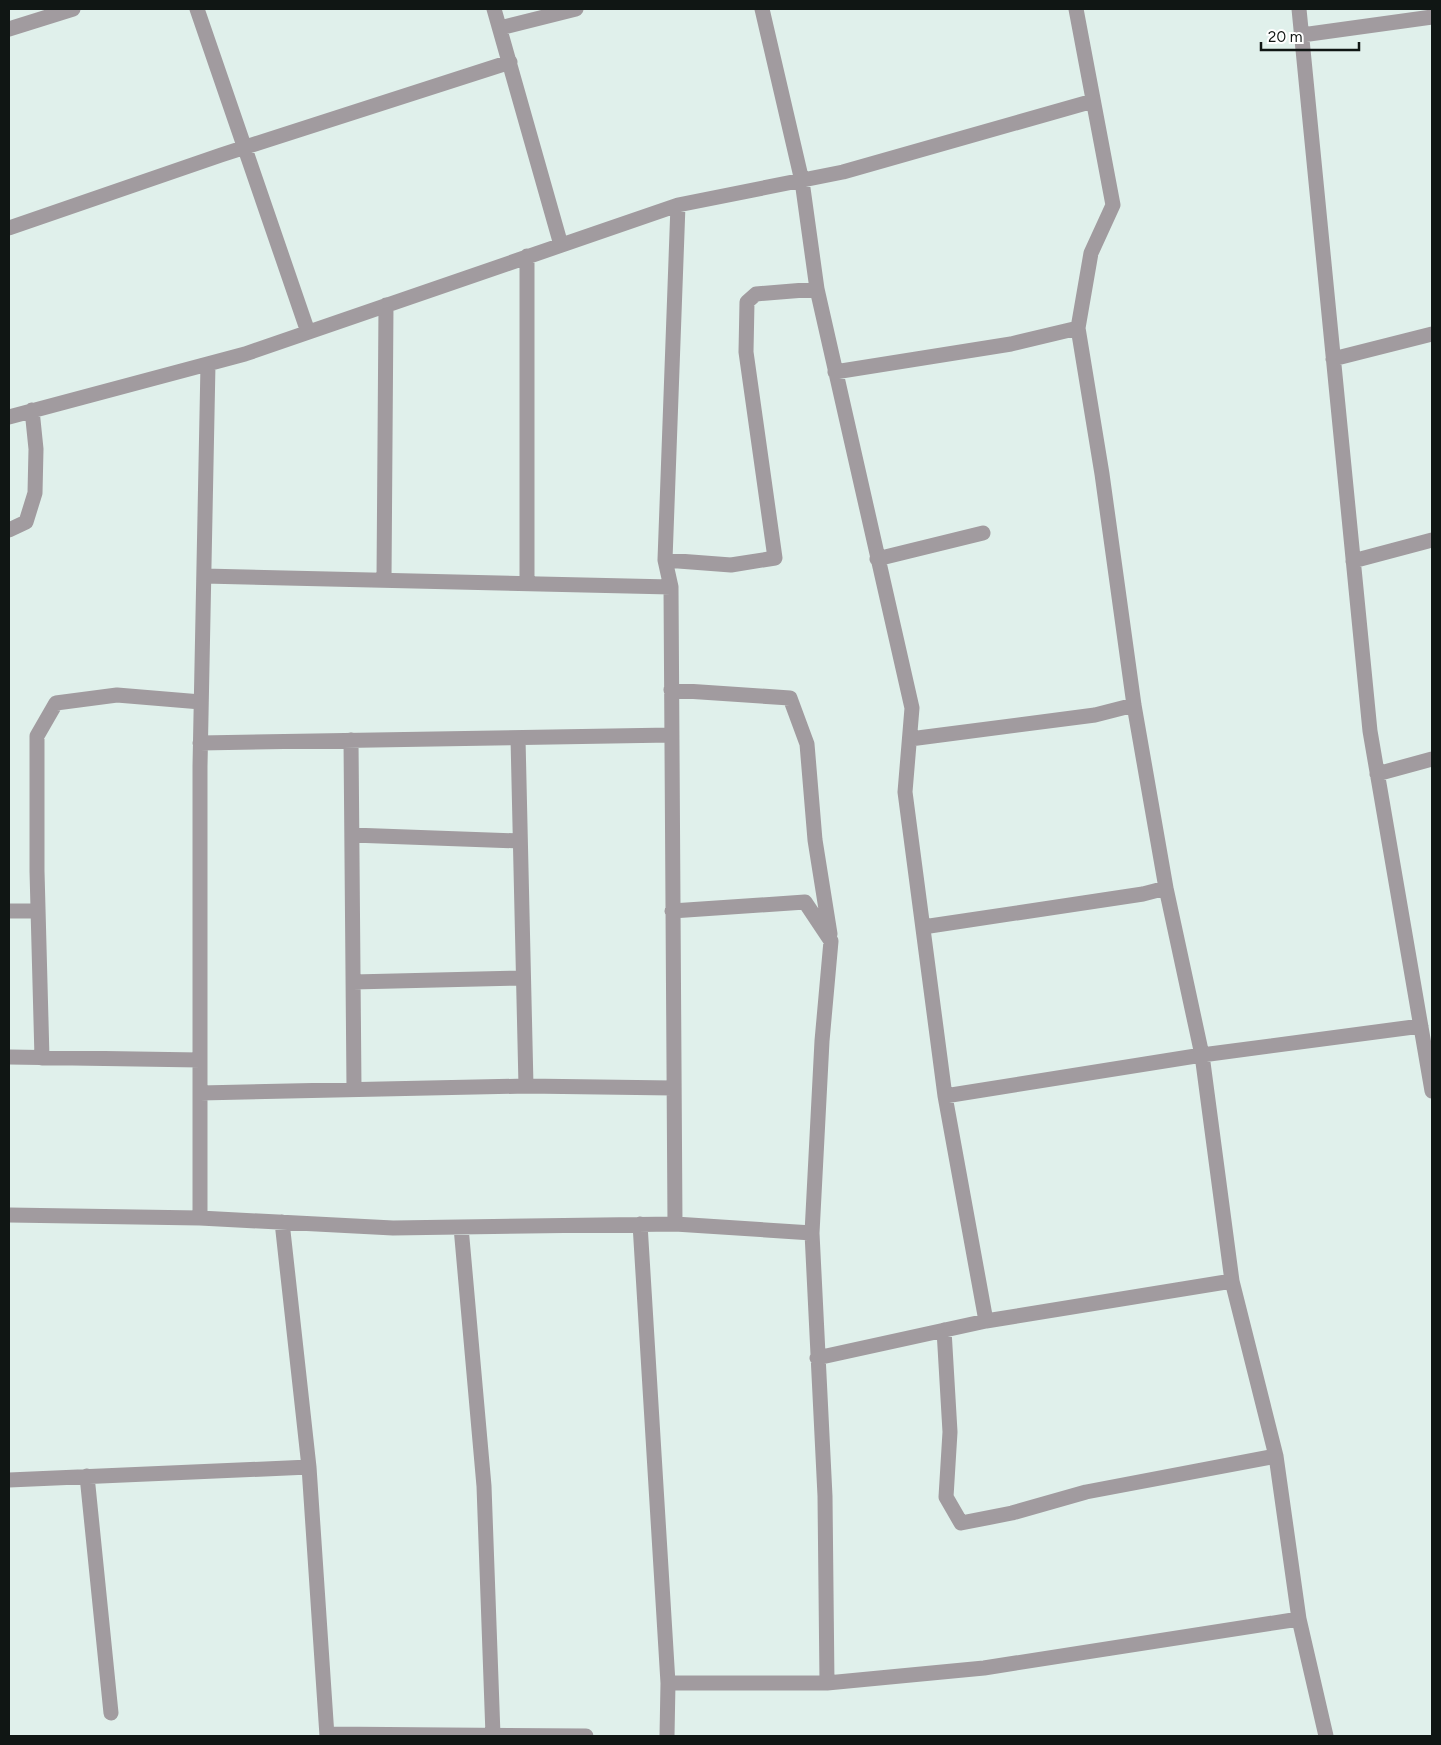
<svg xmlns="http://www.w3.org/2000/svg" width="1441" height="1745" font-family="Figtree,sans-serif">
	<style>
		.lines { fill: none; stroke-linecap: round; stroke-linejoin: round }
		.street { stroke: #a19b9f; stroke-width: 15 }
	</style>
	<rect width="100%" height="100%" fill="#e0f0eb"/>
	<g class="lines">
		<path class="street" d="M 197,9 L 308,332
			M 494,9 L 561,245
			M 762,9 L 802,181 L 817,289 L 912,708 L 905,792 L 945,1096 L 986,1321
			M 1076,9 L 1113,205 L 1091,253 L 1078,328 L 1102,474 L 1134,705 L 1166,888 L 1202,1055 L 1232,1281 L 1276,1456 L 1299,1619 L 1326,1736
			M 1299,9 L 1370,731 L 1432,1091
			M 500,28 L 576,9
			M 9,29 L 73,9
			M 1302,35 L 1432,17
			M 9,228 L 221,155 L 510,62
			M 1333,359 L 1432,334
			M 835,372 L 1011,344 L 1078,328
			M 9,417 L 245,354 L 678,205 L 843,172 L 1093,101
			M 9,530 L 26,522 L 35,493 L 36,449 L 32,410
			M 877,559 L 983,533
			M 665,560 L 731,565 L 775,558 L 746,352 L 747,302 L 756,294 L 817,289
			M 1353,561 L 1432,540
			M 204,576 L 671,587
			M 384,580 L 386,305
			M 527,584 L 527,256
			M 671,690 L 790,698 L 807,744 L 815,840 L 830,934
			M 518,738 L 526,1086
			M 910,739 L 1095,715 L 1134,705
			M 351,740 L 354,1089
			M 200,743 L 671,735
			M 1377,774 L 1432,759
			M 352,835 L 520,841
			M 9,911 L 38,911
			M 672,911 L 805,902 L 831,941 L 822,1041 L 812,1233 L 825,1496 L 827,1683
			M 923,927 L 1143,894 L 1166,888
			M 353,982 L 523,978
			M 9,1057 L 200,1060
			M 42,1058 L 37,871 L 37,736 L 56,703 L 117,695 L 201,702
			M 200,1093 L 526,1086 L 673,1088
			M 945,1096 L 1202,1055 L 1421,1026
			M 9,1215 L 200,1218 L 393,1228 L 675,1224 L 812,1233
			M 200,1218 L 200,766 L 208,364
			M 282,1222 L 309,1467 L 327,1736
			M 640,1224 L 668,1683 L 667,1736
			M 675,1224 L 671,587 L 665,560 L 678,205
			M 461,1227 L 484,1486 L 493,1735
			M 944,1330 L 950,1432 L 946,1497 L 961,1523 L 1012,1513 L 1086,1492 L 1276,1456
			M 817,1358 L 986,1321 L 1232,1281
			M 87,1476 L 111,1713
			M 9,1480 L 309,1467
			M 668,1683 L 827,1683 L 984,1668 L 1299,1619
			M 327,1734 L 586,1736"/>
	</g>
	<rect width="1441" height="1745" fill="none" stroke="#101614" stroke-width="20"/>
	<path d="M1261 42v8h98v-8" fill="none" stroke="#101614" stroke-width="2.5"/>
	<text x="1268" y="42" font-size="15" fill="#101614" stroke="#ffffff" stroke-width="4" paint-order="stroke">20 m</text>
</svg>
